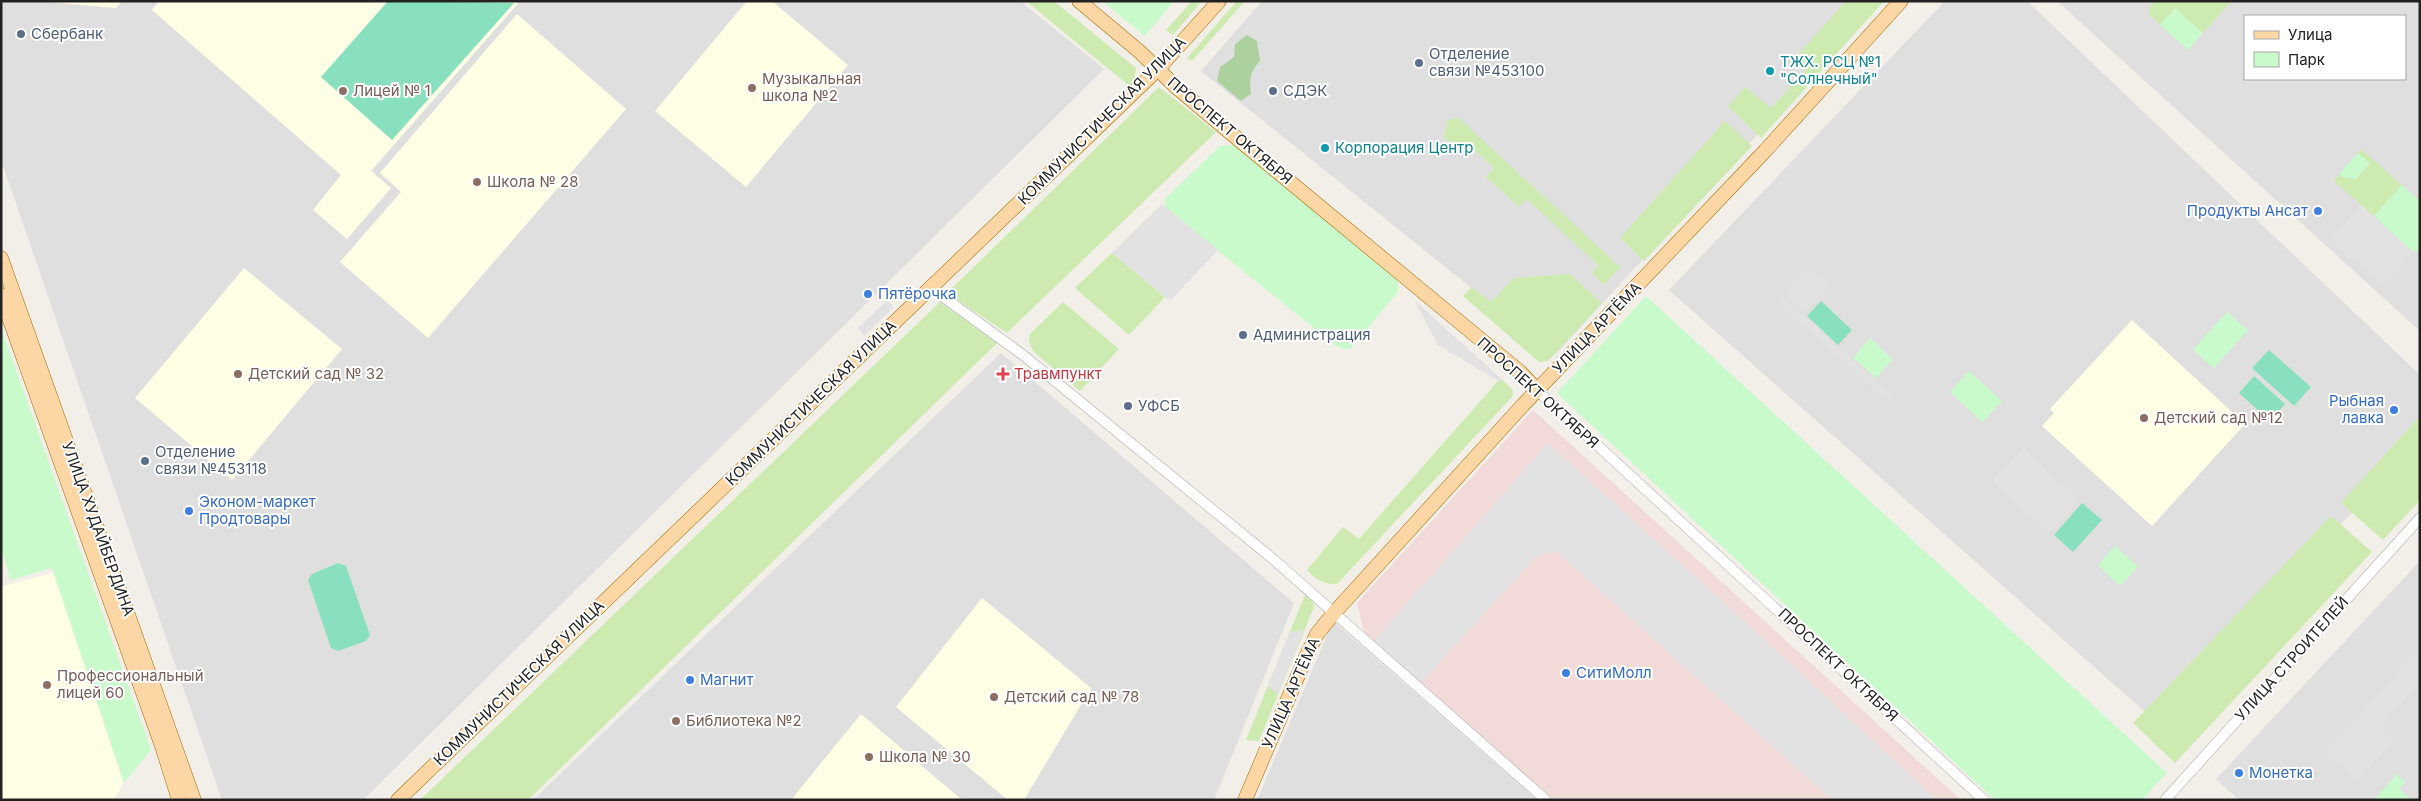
<svg xmlns="http://www.w3.org/2000/svg" width="2421" height="801" font-family="Inter,sans-serif">
	<style>
		.residential { fill: #e0dfdf; fill-rule: evenodd }
		.commercial { fill: #f2dad9 }
		.education { fill: #ffffe5 }
		.grass { fill: #cdebb0 }
		.forest { fill: #add19e }
		.park { fill: #c8facc }
		.pitch { fill: #88e0be }
		.parking { fill: #e2e2e2 }
		.lines { fill: none; stroke-linecap: round; stroke-linejoin: round }
		.minor-casing { stroke: #a9a9a9; stroke-width: 11 }
		.major-casing { stroke: #a06b00; stroke-width: 15 }
		.minor { stroke: #fff; stroke-width: 10 }
		.major { stroke: #fcd6a4; stroke-width: 14 }
		.service-dot { fill: #5c6f8a; stroke: #fff; stroke-width: 2 }
		.culture-dot { fill: #0f9aa8; stroke: #fff; stroke-width: 2 }
		.education-dot { fill: #8d6e63; stroke: #fff; stroke-width: 2 }
		.shop-dot { fill: #3f7fe0; stroke: #fff; stroke-width: 2 }
		.health-dot { fill: #e0444e; stroke: #fff; stroke-width: 2 }
		.labels { text-anchor: middle; stroke-width: 4; stroke-linejoin: round; paint-order: stroke }
		.service-label { font-size: 15px; fill: #4e5e75; stroke: #fff; text-anchor: start }
		.culture-label { font-size: 15px; fill: #0d838f; stroke: #fff; text-anchor: start }
		.education-label { font-size: 15px; fill: #785e54; stroke: #fff; text-anchor: start }
		.street-label { font-size: 15px; fill: #222; stroke: #fff }
		.shop-label { font-size: 15px; fill: #366cbe; stroke: #fff; text-anchor: start }
		.health-label { font-size: 15px; fill: #be3a42; stroke: #fff; text-anchor: start }
	</style>
	<rect width="100%" height="100%" fill="#f2efe9"/>
	<path class="residential" d="M 1,1 L 1020,1 L 1104,69 L 363,800 L 222,800 L 1,160 Z
		M 1262,1 L 1880,1 L 1555,355 L 1201,71 Z
		M 1945,1 L 2027,1 L 2420,375 L 2420,441 L 2154,720 L 1669,290 Z
		M 2057,1 L 2420,1 L 2420,331 ZM 2245,16 L 2405,16 L 2405,79 L 2245,79 Z
		M 1001,353 L 1294,603 L 1214,800 L 533,800 Z
		M 2420,561 L 2420,800 L 2239,800 L 2216,779 Z
		M 1333,621 L 1537,800 L 1257,800 Z"/>
	<path class="commercial" d="M 1533,410 L 1961,800 L 1554,800 L 1365,636 L 1357,603 Z"/>
	<path class="education" d="M 36,1 L 122,1 L 116,8 Z
		M 159,1 L 520,1 L 371,171 L 391,188 L 347,239 L 313,210 L 341,175 L 152,10 Z
		M 747,1 L 772,1 L 848,65 L 746,187 L 655,111 Z
		M 517,14 L 626,109 L 428,338 L 340,262 L 401,192 L 380,173 Z
		M 244,268 L 342,349 L 232,480 L 135,398 Z
		M 2132,320 L 2245,424 L 2152,526 L 2042,426 L 2054,413 L 2050,409 Z
		M 55,572 L 124,783 L 113,800 L 1,800 L 1,587 Z
		M 982,598 L 1091,688 L 1024,800 L 1008,800 L 896,707 Z
		M 861,714 L 962,800 L 791,800 Z"/>
	<path class="grass" d="M 1026,1 L 1054,1 L 1136,68 L 1133,89 Z
		M 1192,1 L 1202,1 L 1173,35 L 1166,30 Z
		M 1237,1 L 1245,1 L 1192,61 L 1187,58 Z
		M 1846,1 L 1884,1 L 1761,138 L 1728,106 L 1745,87 L 1771,108 L 1807,69 L 1795,58 Z
		M 2152,1 L 2232,1 L 2203,33 L 2175,8 L 2160,25 L 2149,14 Z
		M 1159,87 L 1216,132 L 1007,333 L 947,293 Z
		M 1459,118 L 1620,267 L 1604,285 L 1592,273 L 1598,265 L 1527,199 L 1519,207 L 1486,177 L 1494,168 L 1466,142 L 1459,150 L 1444,137 L 1448,120 Z
		M 1725,121 L 1752,146 L 1644,261 L 1620,238 Z
		M 2361,149 L 2402,185 L 2374,216 L 2334,181 L 2339,174 L 2343,177 L 2356,179 L 2370,164 L 2358,153 Z
		M 1112,253 L 1165,297 L 1129,335 L 1075,288 Z
		M 1570,274 L 1602,303 L 1548,361 L 1539,362 L 1463,296 L 1472,287 L 1491,302 L 1514,278 Z
		M 940,302 L 997,343 L 528,800 L 420,800 Z
		M 1063,302 L 1119,349 L 1080,391 L 1033,351 L 1029,342 L 1030,334 Z
		M 1503,380 L 1513,391 L 1512,397 L 1337,584 C 1323,585 1316,579 1307,570 L 1343,527 L 1359,539 L 1498,381 Z
		M 2420,416 L 2420,500 L 2383,540 L 2341,503 Z
		M 2331,516 L 2372,552 L 2175,763 L 2133,723 Z
		M 1306,592 L 1312,597 L 1314,607 L 1259,741 L 1246,740 Z"/>
	<path class="forest" d="M 1247,35 L 1257,41 L 1260,61 C 1250,71 1249,80 1251,94 L 1241,101 L 1217,81 L 1220,67 L 1234,57 L 1235,44 Z"/>
	<path class="park" d="M 1102,1 L 1174,1 L 1145,36 Z
		M 2175,8 L 2203,33 L 2188,50 L 2160,25 Z
		M 1235,145 L 1398,279 L 1398,292 L 1350,349 L 1339,348 L 1166,209 L 1165,199 L 1220,146 Z
		M 2358,153 L 2370,163 L 2356,179 L 2343,177 L 2339,174 Z
		M 2402,185 L 2420,201 L 2420,251 L 2413,252 L 2374,216 Z
		M 1646,296 L 2167,773 L 2142,800 L 1995,800 L 1557,393 Z
		M 2227,312 L 2248,330 L 2214,368 L 2193,350 Z
		M 1,328 L 151,750 L 124,783 L 52,568 L 11,580 L 1,548 Z
		M 1870,338 L 1893,359 L 1876,378 L 1853,358 Z
		M 1969,371 L 2002,401 L 1982,422 L 1950,392 Z
		M 2115,546 L 2138,567 L 2120,586 L 2098,565 Z
		M 2397,774 L 2405,782 L 2399,789 L 2411,799 L 2374,800 Z"/>
	<path class="pitch" d="M 388,1 L 514,3 L 392,140 L 321,77 Z
		M 1821,301 L 1852,330 L 1838,345 L 1807,316 Z
		M 2269,350 L 2311,387 L 2294,406 L 2252,368 Z
		M 2254,376 L 2285,404 L 2270,421 L 2239,393 Z
		M 2082,503 L 2102,520 L 2073,552 L 2054,535 Z
		M 338,563 L 346,566 L 370,635 L 366,641 L 338,651 L 331,648 L 308,580 L 312,574 Z"/>
	<path class="parking" d="M 1162,204 L 1218,250 L 1170,301 L 1112,253 Z
		M 2361,205 L 2413,252 L 2383,286 L 2330,239 Z
		M 1808,267 L 1829,286 L 1805,312 L 1784,293 Z
		M 1783,297 L 1892,395 L 1888,401 L 1778,303 Z
		M 887,300 L 894,307 L 864,336 L 858,328 Z
		M 1414,300 L 1503,380 L 1498,381 L 1438,345 Z
		M 1548,443 L 1749,625 L 1937,800 L 1832,800 L 1556,551 L 1536,557 L 1420,684 L 1373,642 Z
		M 2023,448 L 2079,500 L 2048,533 L 1992,481 Z
		M 1304,630 L 1278,694 L 1268,686 L 1290,632 Z
		M 2420,648 L 2420,683 L 2379,728 L 2393,742 L 2357,782 L 2325,752 Z"/>
	<g class="lines">
		<g class="minor-casing">
			<path id="minor" d="M 931,288 L 1023,355 L 1273,559 L 1546,800
				M 1537,390 L 1984,800
				M 2165,800 L 2420,518"/>
		</g>
		<g class="major-casing">
			<path id="major" d="M 1079,1 L 1140,52 L 1176,87 L 1227,130 L 1520,372 L 1537,390
				M 1,258 L 194,800
				M 1,295 L 162,746 L 179,800
				M 398,800 L 1158,69 L 1219,1
				M 1245,800 L 1305,659 L 1317,634 L 1334,613 L 1523,405 L 1765,151 L 1901,1"/>
		</g>
		<use href="#minor" class="minor"/>
		<use href="#major" class="major"/>
	</g>
	<g class="service-dot">
		<circle cx="21" cy="34" r="5"/>
		<circle cx="1419" cy="63" r="5"/>
		<circle cx="1273" cy="91" r="5"/>
		<circle cx="1243" cy="335" r="5"/>
		<circle cx="1128" cy="406" r="5"/>
		<circle cx="145" cy="461" r="5"/>
	</g>
	<g class="culture-dot">
		<circle cx="1770" cy="71" r="5"/>
		<circle cx="1325" cy="148" r="5"/>
	</g>
	<g class="education-dot">
		<circle cx="752" cy="88" r="5"/>
		<circle cx="343" cy="91" r="5"/>
		<circle cx="477" cy="182" r="5"/>
		<circle cx="238" cy="374" r="5"/>
		<circle cx="2144" cy="418" r="5"/>
		<circle cx="47" cy="685" r="5"/>
		<circle cx="994" cy="697" r="5"/>
		<circle cx="676" cy="721" r="5"/>
		<circle cx="869" cy="757" r="5"/>
	</g>
	<g class="shop-dot">
		<circle cx="2318" cy="211" r="5"/>
		<circle cx="868" cy="294" r="5"/>
		<circle cx="2394" cy="410" r="5"/>
		<circle cx="189" cy="511" r="5"/>
		<circle cx="1566" cy="673" r="5"/>
		<circle cx="690" cy="680" r="5"/>
		<circle cx="2239" cy="773" r="5"/>
	</g>
	<path class="health-dot" d="M1000.5 366.5h5v5h5v5h-5v5h-5v-5h-5v-5h5z"/>
	<g class="labels">
		<g class="service-label">
			<text x="31" y="39">Сбербанк</text>
			<text x="1429" y="59">Отделение<tspan x="1429" dy="17">связи №453100</tspan></text>
			<text x="1283" y="96">СДЭК</text>
			<text x="1253" y="340">Администрация</text>
			<text x="1138" y="411">УФСБ</text>
			<text x="155" y="457">Отделение<tspan x="155" dy="17">связи №453118</tspan></text>
		</g>
		<g class="culture-label">
			<text x="1780" y="67">ТЖХ. РСЦ №1<tspan x="1780" dy="17">"Солнечный"</tspan></text>
			<text x="1335" y="153">Корпорация Центр</text>
		</g>
		<g class="education-label">
			<text x="762" y="84">Музыкальная<tspan x="762" dy="17">школа №2</tspan></text>
			<text x="353" y="96">Лицей № 1</text>
			<text x="487" y="187">Школа № 28</text>
			<text x="248" y="379">Детский сад № 32</text>
			<text x="2154" y="423">Детский сад №12</text>
			<text x="57" y="681">Профессиональный<tspan x="57" dy="17">лицей 60</tspan></text>
			<text x="1004" y="702">Детский сад № 78</text>
			<text x="686" y="726">Библиотека №2</text>
			<text x="879" y="762">Школа № 30</text>
		</g>
		<g class="street-label">
			<text transform="translate(1102 121) rotate(-45)" y="5">КОММУНИСТИЧЕСКАЯ УЛИЦА</text>
			<text transform="translate(1230 131) rotate(40)" y="5">ПРОСПЕКТ ОКТЯБРЯ</text>
			<text transform="translate(1597 328) rotate(-46)" y="5">УЛИЦА АРТЁМА</text>
			<text transform="translate(1538 393) rotate(42)" y="5">ПРОСПЕКТ ОКТЯБРЯ</text>
			<text transform="translate(811 403) rotate(-44)" y="5">КОММУНИСТИЧЕСКАЯ УЛИЦА</text>
			<text transform="translate(98 529) rotate(70)" y="5">УЛИЦА ХУДАЙБЕРДИНА</text>
			<text transform="translate(2292 659) rotate(-48)" y="5">УЛИЦА СТРОИТЕЛЕЙ</text>
			<text transform="translate(1838 665) rotate(43)" y="5">ПРОСПЕКТ ОКТЯБРЯ</text>
			<text transform="translate(519 683) rotate(-44)" y="5">КОММУНИСТИЧЕСКАЯ УЛИЦА</text>
			<text transform="translate(1291 693) rotate(-66)" y="5">УЛИЦА АРТЁМА</text>
		</g>
		<g class="shop-label">
			<text x="2308" y="216" text-anchor="end">Продукты Ансат</text>
			<text x="878" y="299">Пятёрочка</text>
			<text x="2384" y="406" text-anchor="end">Рыбная<tspan x="2384" dy="17">лавка</tspan></text>
			<text x="199" y="507">Эконом-маркет<tspan x="199" dy="17">Продтовары</tspan></text>
			<text x="1576" y="678">СитиМолл</text>
			<text x="700" y="685">Магнит</text>
			<text x="2249" y="778">Монетка</text>
		</g>
		<g class="health-label">
			<text x="1014" y="379">Травмпункт</text>
		</g>
	</g>
	<rect width="2421" height="801" fill="none" stroke="#222222" stroke-width="5"/>
	<rect x="2244" y="15" width="162" height="65" fill="#ffffff" stroke="#a7a7a7"/>
	<rect x="2254" y="31" width="25" height="8" fill="#fcd6a4" stroke="#a7a7a7"/>
	<text x="2288" y="40" font-size="15" fill="#222222">Улица</text>
	<rect x="2254" y="52" width="25" height="15" fill="#c8facc" stroke="#a7a7a7"/>
	<text x="2288" y="65" font-size="15" fill="#222222">Парк</text>
</svg>
